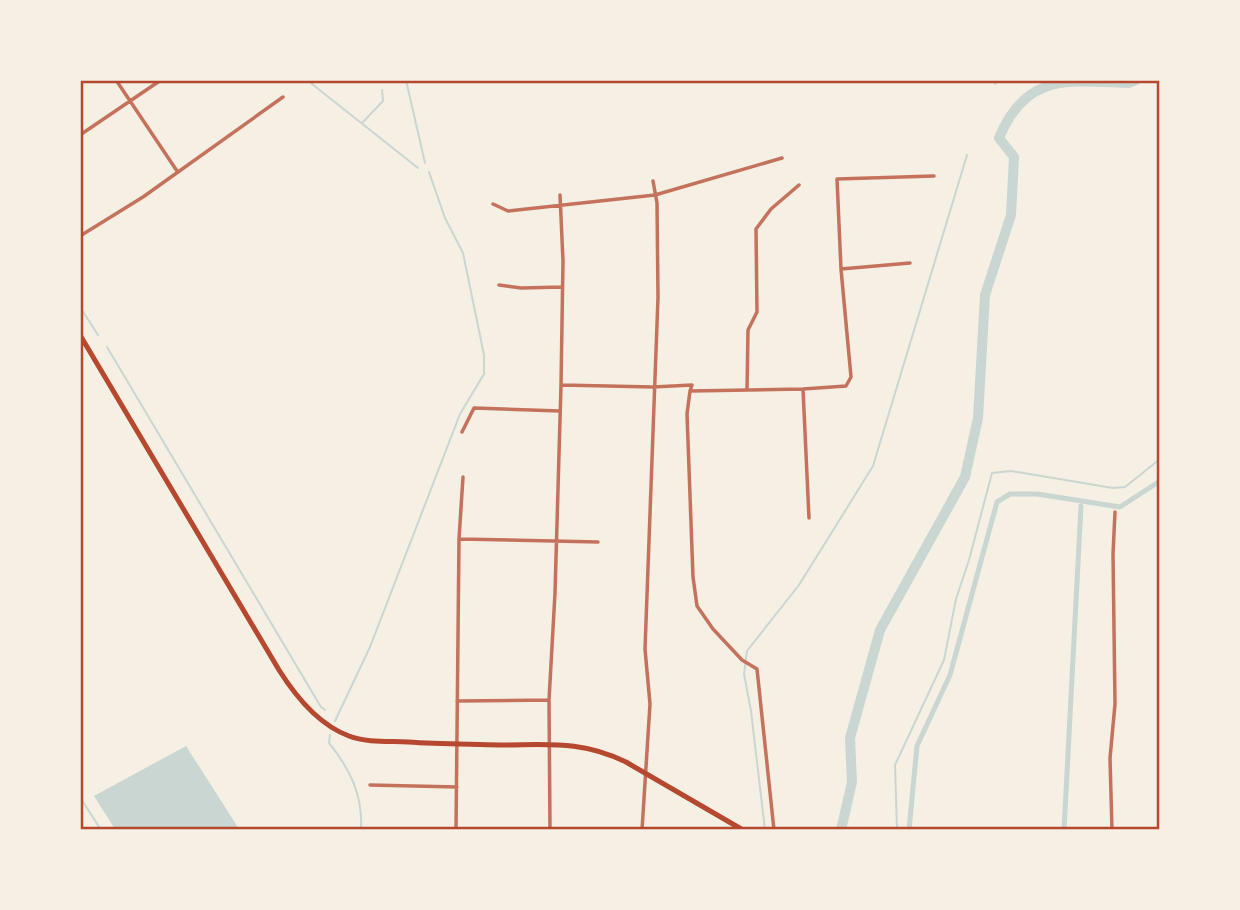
<svg xmlns="http://www.w3.org/2000/svg" width="1240" height="910" font-family="'Playfair Display',serif">
	<style>
		.water { fill: #c9d6d2 }
		.lines { fill: none; stroke-linecap: round; stroke-linejoin: round }
		.stream { stroke: #c9d6d2; stroke-width: 2 }
		.canal { stroke: #c9d6d2; stroke-width: 5 }
		.river { stroke: #c9d6d2; stroke-width: 10 }
		.minor { stroke: #c5725c; stroke-width: 3.5 }
		.primary { stroke: #b5482f; stroke-width: 5 }
		.neatline { fill: none; stroke: #b5482f; stroke-width: 2.5 }
	</style>
	<rect width="100%" height="100%" fill="#f6efe4"/>
	<path class="water" d="M 186,746 L 239,829 L 115,829 L 94,796 Z"/>
	<g class="lines">
		<path class="stream" d="M 307,80 L 418,168
			M 406,80 L 425,163
			M 995,84 L 997,80
			M 362,123 L 383,101 L 382,90
			M 1160,289 L 1160,309
			M 80,307 L 98,335
			M 107,347 L 321,707 L 325,710
			M 335,721 L 370,647 L 460,414 L 484,374 L 484,355 L 463,253 L 445,218 L 429,172
			M 330,735 L 329,743 C 350,769 363,795 361,830
			M 80,797 L 101,830
			M 765,830 L 751,711 L 744,674 L 747,651 L 799,585 L 873,466 L 967,155
			M 897,830 L 895,765 L 944,660 L 956,599 L 969,560 L 992,473 L 1011,471 L 1113,488 L 1125,487 L 1160,459"/>
		<path class="canal" d="M 909,830 L 917,746 L 950,675 L 997,502 L 1010,494 L 1037,494 L 1120,507 L 1160,481
			M 1064,830 L 1081,506"/>
		<path class="river" d="M 841,830 L 852,782 L 850,738 L 880,630 L 965,477 L 978,418 L 985,295 L 1011,215 L 1014,157 L 999,138 C 1026,72 1069,81 1129,83 L 1136,80"/>
		<path class="minor" d="M 116,80 L 177,171
			M 80,135 L 161,80
			M 493,204 L 508,211 L 655,195 L 782,158
			M 80,236 L 143,197 L 283,97
			M 841,269 L 910,263
			M 499,285 L 521,288 L 562,287
			M 561,385 L 653,387 L 692,385 L 690,391
			M 747,389 L 748,330 L 757,312 L 756,229 L 771,209 L 799,185
			M 803,389 L 809,518
			M 462,432 L 474,408 L 560,411
			M 459,539 L 598,542
			M 457,701 L 549,700
			M 370,785 L 457,787
			M 456,830 L 459,539 L 463,477
			M 550,830 L 549,700 L 555,593 L 561,385 L 563,261 L 560,195
			M 642,830 L 650,704 L 645,649 L 658,297 L 657,203 L 653,181
			M 774,830 L 757,669 L 742,660 L 713,629 L 697,606 L 693,577 L 687,414 L 690,391 L 803,389 L 846,386 L 851,377 L 841,269 L 837,179 L 934,176
			M 1112,830 L 1110,758 L 1115,704 L 1113,554 L 1115,512"/>
		<path class="primary" d="M 80,335 L 279,670 C 296,697 319,725 349,736 C 367,743 389,741 408,742 C 438,744 469,744 500,745 C 548,745 581,740 626,762 L 743,830"/>
	</g>
	<rect width="1240" height="910" fill="none" stroke="#f6efe4" stroke-width="164"/>
	<rect x="82" y="82" width="1076" height="746" class="neatline"/>
</svg>
